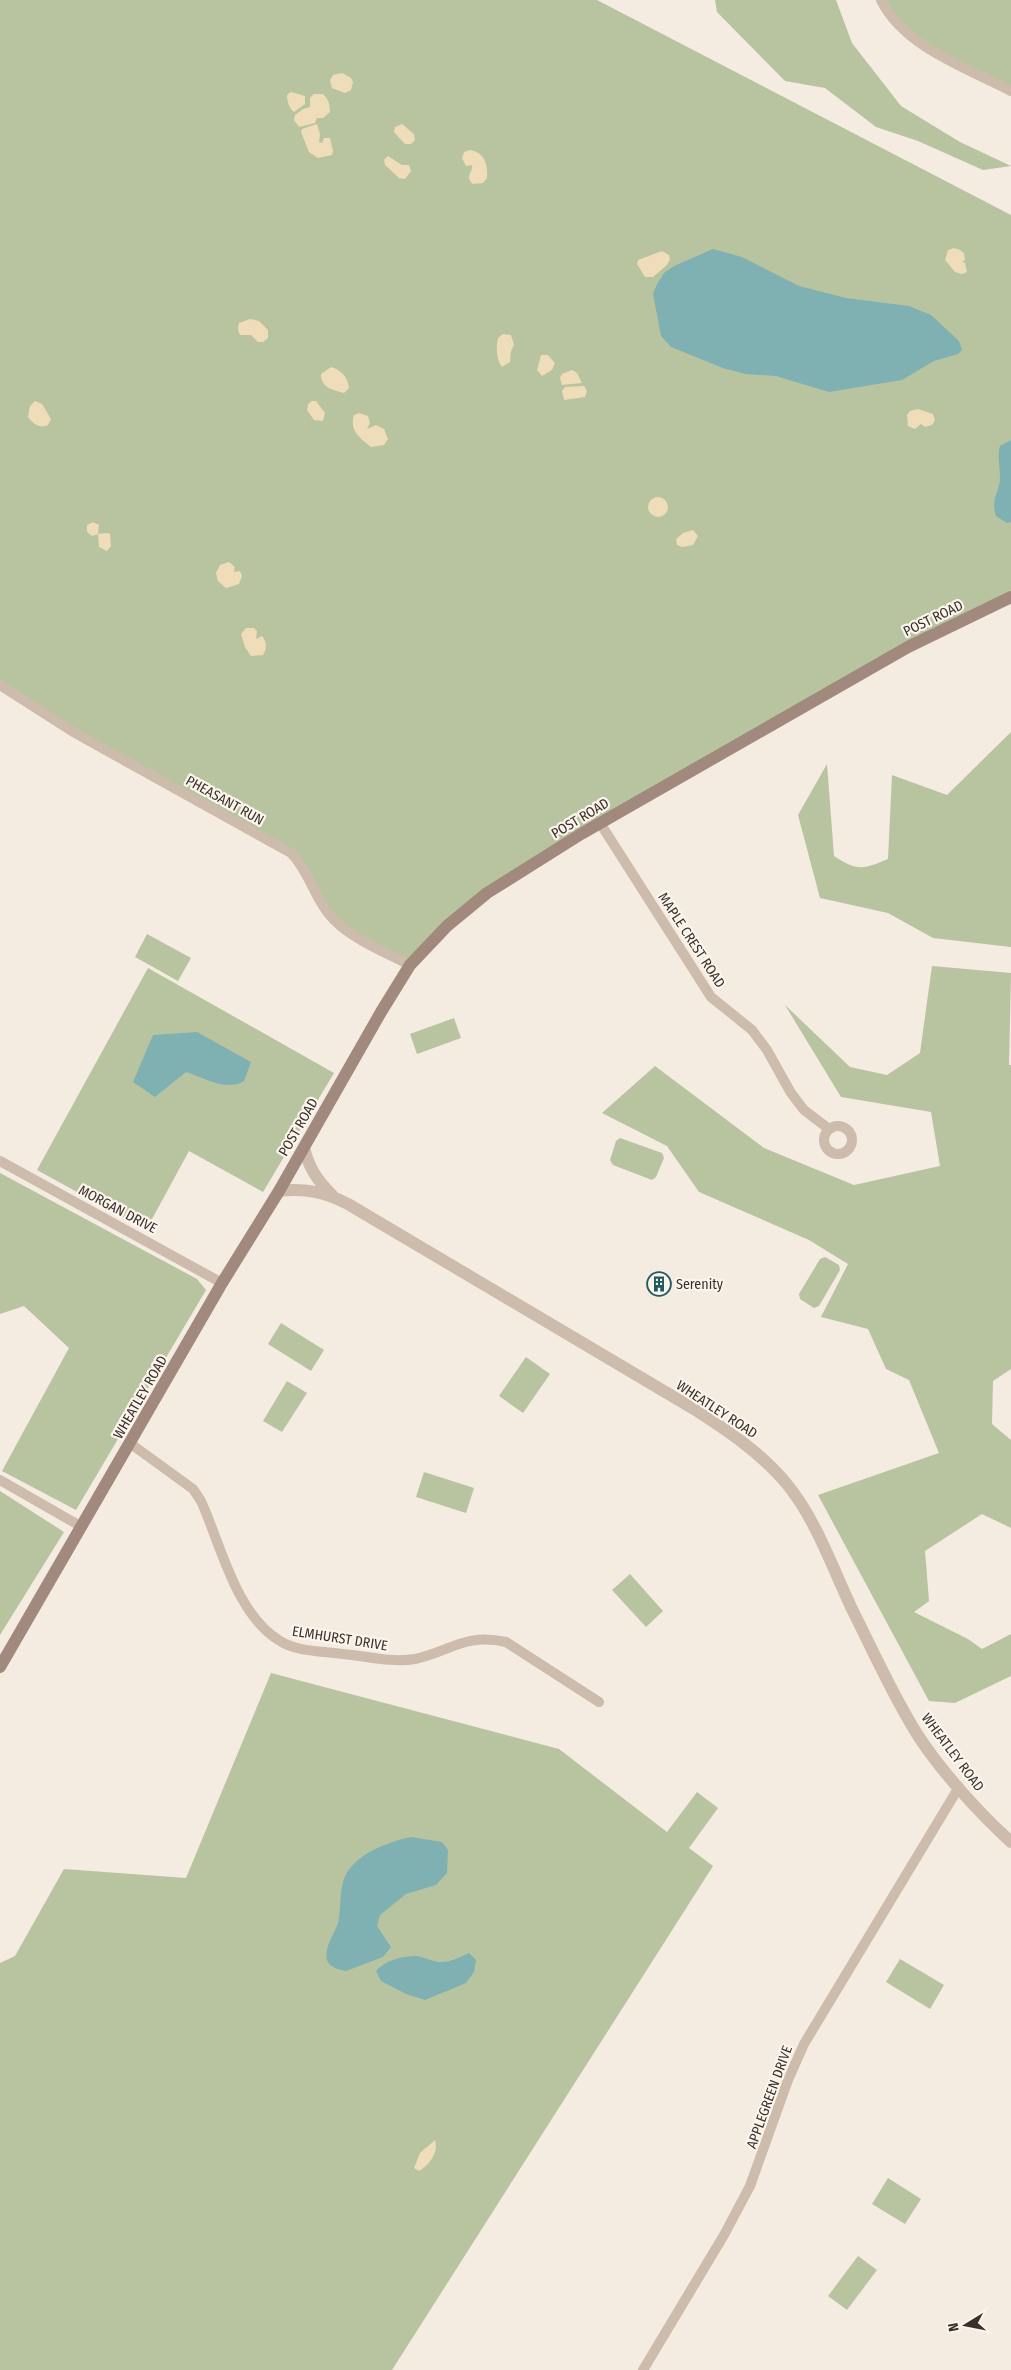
<svg xmlns="http://www.w3.org/2000/svg" width="1011" height="2370" font-family="'Fira Sans Condensed',sans-serif">
	<style>
		.green { fill: #b8c4a0 }
		.sand { fill: #efdcb8 }
		.water { fill: #7fb0b2 }
		.lines { fill: none; stroke-linecap: round; stroke-linejoin: round }
		.minor { stroke: #cdbbac; stroke-width: 10 }
		.tertiary { stroke: #cdbbac; stroke-width: 12 }
		.secondary { stroke: #a18a7d; stroke-width: 12 }
		.labels { text-anchor: middle; stroke-width: 4.5; stroke-linejoin: round; paint-order: stroke }
		.street-label { font-size: 14px; fill: #3b302b; stroke: #fbf5ee }
		.poi-label { font-size: 14px; fill: #3b302b; stroke: #fbf5ee; text-anchor: start }
	</style>
	<rect width="100%" height="100%" fill="#f4ebe1"/>
	<path class="green" d="M 0,0 L 597,0 L 1011,215 L 1011,597 L 948,626 L 487,893 L 410,965 L 334,920 L 302,864 L 0,685 Z
		M 715,0 L 836,0 L 852,43 L 901,106 L 960,142 L 1011,166 L 983,170 L 918,141 L 876,127 L 825,88 L 785,81 L 717,12 Z
		M 886,0 L 1011,0 L 1011,88 L 926,44 L 897,19 Z
		M 1011,732 L 1011,947 L 933,938 L 888,913 L 820,898 L 798,815 L 827,764 L 834,856 C 857,871 862,870 888,859 L 892,775 L 947,795 Z
		M 147,934 L 191,958 L 178,981 L 135,957 Z
		M 932,966 L 1011,973 L 1009,1065 L 1011,1065 L 1011,1369 L 993,1381 L 992,1424 L 1011,1440 L 1011,1528 L 982,1514 L 925,1551 L 929,1601 L 914,1612 L 968,1639 L 982,1649 L 1011,1634 L 1011,1676 L 955,1703 L 929,1701 L 818,1495 L 939,1453 L 909,1380 L 886,1369 L 868,1329 L 821,1317 L 848,1264 L 809,1240 L 699,1192 L 667,1146 L 602,1113 L 655,1066 L 764,1148 L 854,1185 L 940,1166 L 931,1112 L 841,1097 L 785,1005 L 850,1067 L 887,1075 L 920,1053 Z
		M 148,968 L 334,1073 L 263,1192 L 189,1151 L 146,1230 L 37,1170 Z
		M 454,1018 L 461,1038 L 417,1054 L 410,1034 Z
		M 620,1138 L 662,1153 L 664,1158 L 656,1177 L 652,1180 L 613,1165 L 610,1160 L 616,1141 Z
		M 0,1173 L 197,1279 L 206,1290 L 76,1510 L 2,1471 L 69,1348 L 24,1306 L 0,1314 Z
		M 825,1257 L 839,1265 L 840,1270 L 819,1306 L 814,1308 L 800,1299 L 799,1294 L 820,1259 Z
		M 281,1323 L 324,1350 L 311,1371 L 268,1344 Z
		M 526,1357 L 550,1374 L 523,1413 L 499,1396 Z
		M 287,1381 L 307,1393 L 282,1432 L 263,1421 Z
		M 424,1472 L 474,1488 L 466,1513 L 416,1497 Z
		M 0,1491 L 64,1532 L 0,1635 Z
		M 630,1574 L 663,1611 L 646,1627 L 612,1590 Z
		M 271,1673 L 559,1749 L 667,1832 L 697,1792 L 718,1808 L 689,1848 L 713,1866 L 392,2370 L 0,2370 L 0,1963 L 15,1956 L 64,1869 L 186,1878 Z
		M 900,1959 L 944,1985 L 930,2009 L 886,1982 Z
		M 888,2178 L 921,2199 L 905,2224 L 872,2204 Z
		M 858,2256 L 877,2270 L 847,2310 L 828,2296 Z"/>
	<path class="sand" d="M 342,73 L 351,78 L 353,82 L 351,90 L 345,93 L 332,88 L 330,80 L 333,75 Z
		M 291,92 L 305,96 L 305,104 L 294,112 C 289,108 287,101 287,95 Z
		M 314,94 L 323,94 C 329,100 330,105 330,112 L 323,118 L 317,118 L 315,123 L 299,127 L 294,120 L 295,115 L 303,109 L 310,107 L 310,98 Z
		M 317,124 L 320,134 L 319,142 L 322,143 L 324,138 L 330,138 L 333,151 L 332,155 L 318,158 L 309,152 L 301,132 L 302,129 Z
		M 402,124 L 414,134 L 415,140 L 411,144 L 405,144 L 394,132 L 395,127 Z
		M 470,150 C 485,153 488,164 487,178 L 483,183 L 473,184 C 464,176 473,173 472,165 L 466,166 L 462,158 L 464,152 Z
		M 388,156 L 402,165 L 409,165 L 411,171 L 405,179 L 399,178 L 385,165 L 384,160 Z
		M 954,248 L 960,250 L 964,253 L 965,260 L 962,262 L 965,263 L 967,272 L 962,274 L 955,272 L 945,260 L 948,250 Z
		M 662,251 L 669,255 L 670,259 L 667,265 L 653,277 L 645,277 L 637,264 L 638,260 Z
		M 250,319 L 259,321 L 268,330 L 268,338 L 263,342 L 258,342 L 251,335 L 240,335 L 238,330 L 239,323 Z
		M 503,334 L 511,335 L 514,345 L 511,351 L 510,362 L 502,367 C 496,360 496,346 498,338 Z
		M 541,355 L 548,355 L 555,363 L 552,370 L 542,376 L 537,370 Z
		M 331,367 C 341,370 348,377 349,388 L 344,393 C 333,390 321,388 321,374 Z
		M 572,370 L 577,373 L 582,383 L 562,385 L 560,378 L 562,374 Z
		M 584,386 L 587,391 L 585,397 L 564,400 L 562,391 L 565,387 Z
		M 35,401 L 42,404 L 51,419 L 48,425 C 40,429 33,424 28,417 L 30,406 Z
		M 312,401 L 316,401 L 325,413 L 323,421 L 314,420 L 307,410 L 308,404 Z
		M 918,409 L 933,414 L 935,420 L 932,425 L 925,427 L 921,424 L 915,429 L 908,426 L 907,415 L 910,411 Z
		M 359,413 L 368,416 L 370,423 L 367,429 L 376,425 L 384,429 L 388,439 L 384,445 L 371,447 C 360,438 349,431 354,415 Z
		M648 507a10 10 0 1 1 20 0a10 10 0 1 1-20 0Z
		M 93,522 L 99,525 L 98,534 L 107,533 L 110,534 L 111,546 L 107,551 L 99,547 L 98,534 L 92,536 L 87,532 L 87,525 Z
		M 693,530 L 698,536 L 693,545 L 682,547 L 677,545 L 676,539 L 683,533 Z
		M 229,562 L 235,567 L 234,572 L 240,571 L 242,576 L 239,584 L 226,588 L 218,581 L 216,573 L 220,565 Z
		M 246,628 L 254,628 L 257,631 L 256,639 L 262,636 C 267,642 267,649 263,655 L 251,656 L 245,647 L 241,634 Z
		M 435,2140 C 439,2153 429,2165 419,2171 L 414,2168 L 420,2153 Z"/>
	<path class="water" d="M 713,249 L 742,257 L 799,286 L 846,298 L 909,306 L 931,315 L 959,341 L 962,350 L 958,354 L 934,361 L 902,380 L 829,392 L 776,376 L 745,374 L 723,368 L 671,347 L 661,336 L 653,294 L 657,284 L 664,273 L 674,266 Z
		M 1011,440 L 1011,522 L 1007,523 L 996,516 C 990,498 1000,493 1000,477 C 1000,466 997,457 1000,446 Z
		M 197,1032 L 251,1062 L 244,1081 C 226,1092 205,1078 186,1072 L 155,1097 L 133,1082 L 153,1035 Z
		M 411,1837 L 442,1842 L 448,1850 L 447,1873 L 436,1885 L 406,1894 L 380,1915 L 377,1926 L 391,1947 L 383,1957 L 346,1971 C 339,1970 329,1967 327,1960 C 324,1947 334,1935 338,1923 C 342,1907 338,1886 348,1871 C 362,1851 389,1842 411,1837 Z
		M 469,1953 L 476,1960 L 474,1972 L 466,1983 L 425,2000 L 406,1994 L 381,1981 L 376,1971 C 384,1961 402,1956 416,1956 C 424,1957 431,1961 439,1962 C 449,1963 460,1957 469,1953 Z"/>
	<g class="lines">
		<path class="minor" d="M 881,0 C 904,47 967,68 1011,91
			M 0,685 L 75,733 L 291,853 C 310,872 315,901 334,920 C 354,940 385,952 410,965
			M 600,823 L 711,997 L 752,1030 L 767,1050 L 791,1093 L 804,1110 L 829,1129
			M824 1140a14 14 0 1 1 28 0a14 14 0 1 1-28 0Z
			M 0,1161 L 222,1283
			M 131,1444 L 193,1489 L 201,1501 C 221,1545 236,1615 280,1641 C 297,1652 323,1651 343,1654 C 366,1656 392,1663 415,1659 C 451,1651 465,1633 506,1642 L 599,1702
			M 0,1480 L 82,1527
			M 643,2370 L 724,2235 L 750,2186 L 788,2080 L 804,2044 L 959,1787"/>
		<path class="tertiary" d="M 304,1148 C 309,1168 317,1180 332,1195
			M 279,1191 C 305,1188 325,1192 348,1204 L 694,1409 C 728,1431 760,1452 786,1483 C 816,1519 832,1567 852,1609 C 873,1651 892,1694 917,1734 C 940,1770 979,1813 1011,1842"/>
		<path class="secondary" d="M 0,1667 L 222,1283 L 279,1191 L 381,1012 L 410,965 L 447,926 L 487,893 L 581,834 L 908,647 L 1011,597"/>
	</g>
	<defs>
		<g id="building-ring" transform="scale(1.25)"><circle r="9.5" fill="#fbf5ee" stroke="#1f5a5e" stroke-width="1.5"/><path d="M-4-6H4V6H1V3H-1V6H-4ZM-2.5-4.3h1.7v1.8h-1.7ZM.8-4.3h1.7v1.8H.8ZM-2.5-1h1.7V.8h-1.7ZM.8-1h1.7V.8H.8Z" fill="#1f5a5e"/></g>
	</defs>
	<g fill-rule="evenodd">
		<use href="#building-ring" x="659" y="1284"/>
	</g>
	<g class="labels">
		<g class="street-label">
			<text transform="translate(933 618) rotate(-26)" y="5">POST ROAD</text>
			<text transform="translate(225 800) rotate(29)" y="5">PHEASANT RUN</text>
			<text transform="translate(580 818) rotate(-31)" y="5">POST ROAD</text>
			<text transform="translate(692 940) rotate(57)" y="5">MAPLE CREST ROAD</text>
			<text transform="translate(298 1127) rotate(-60)" y="5">POST ROAD</text>
			<text transform="translate(118 1209) rotate(28)" y="5">MORGAN DRIVE</text>
			<text transform="translate(140 1397) rotate(-60)" y="5">WHEATLEY ROAD</text>
			<text transform="translate(717 1409) rotate(33)" y="5">WHEATLEY ROAD</text>
			<text transform="translate(340 1638) rotate(9)" y="5">ELMHURST DRIVE</text>
			<text transform="translate(953 1752) rotate(53)" y="5">WHEATLEY ROAD</text>
			<text transform="translate(769 2097) rotate(-70)" y="5">APPLEGREEN DRIVE</text>
		</g>
		<g class="poi-label">
			<text x="676" y="1289">Serenity</text>
		</g>
	</g>
	<g transform="translate(966 2325) rotate(260)" stroke="#fbf5ee" stroke-width="4" paint-order="stroke">
	<path d="M0-4L9 19L0 12L-9 19Z" fill="#3b302b"/>
	<text y="-8" font-size="14" font-weight="bold" text-anchor="middle" fill="#3b302b">N</text>
	</g>
</svg>
